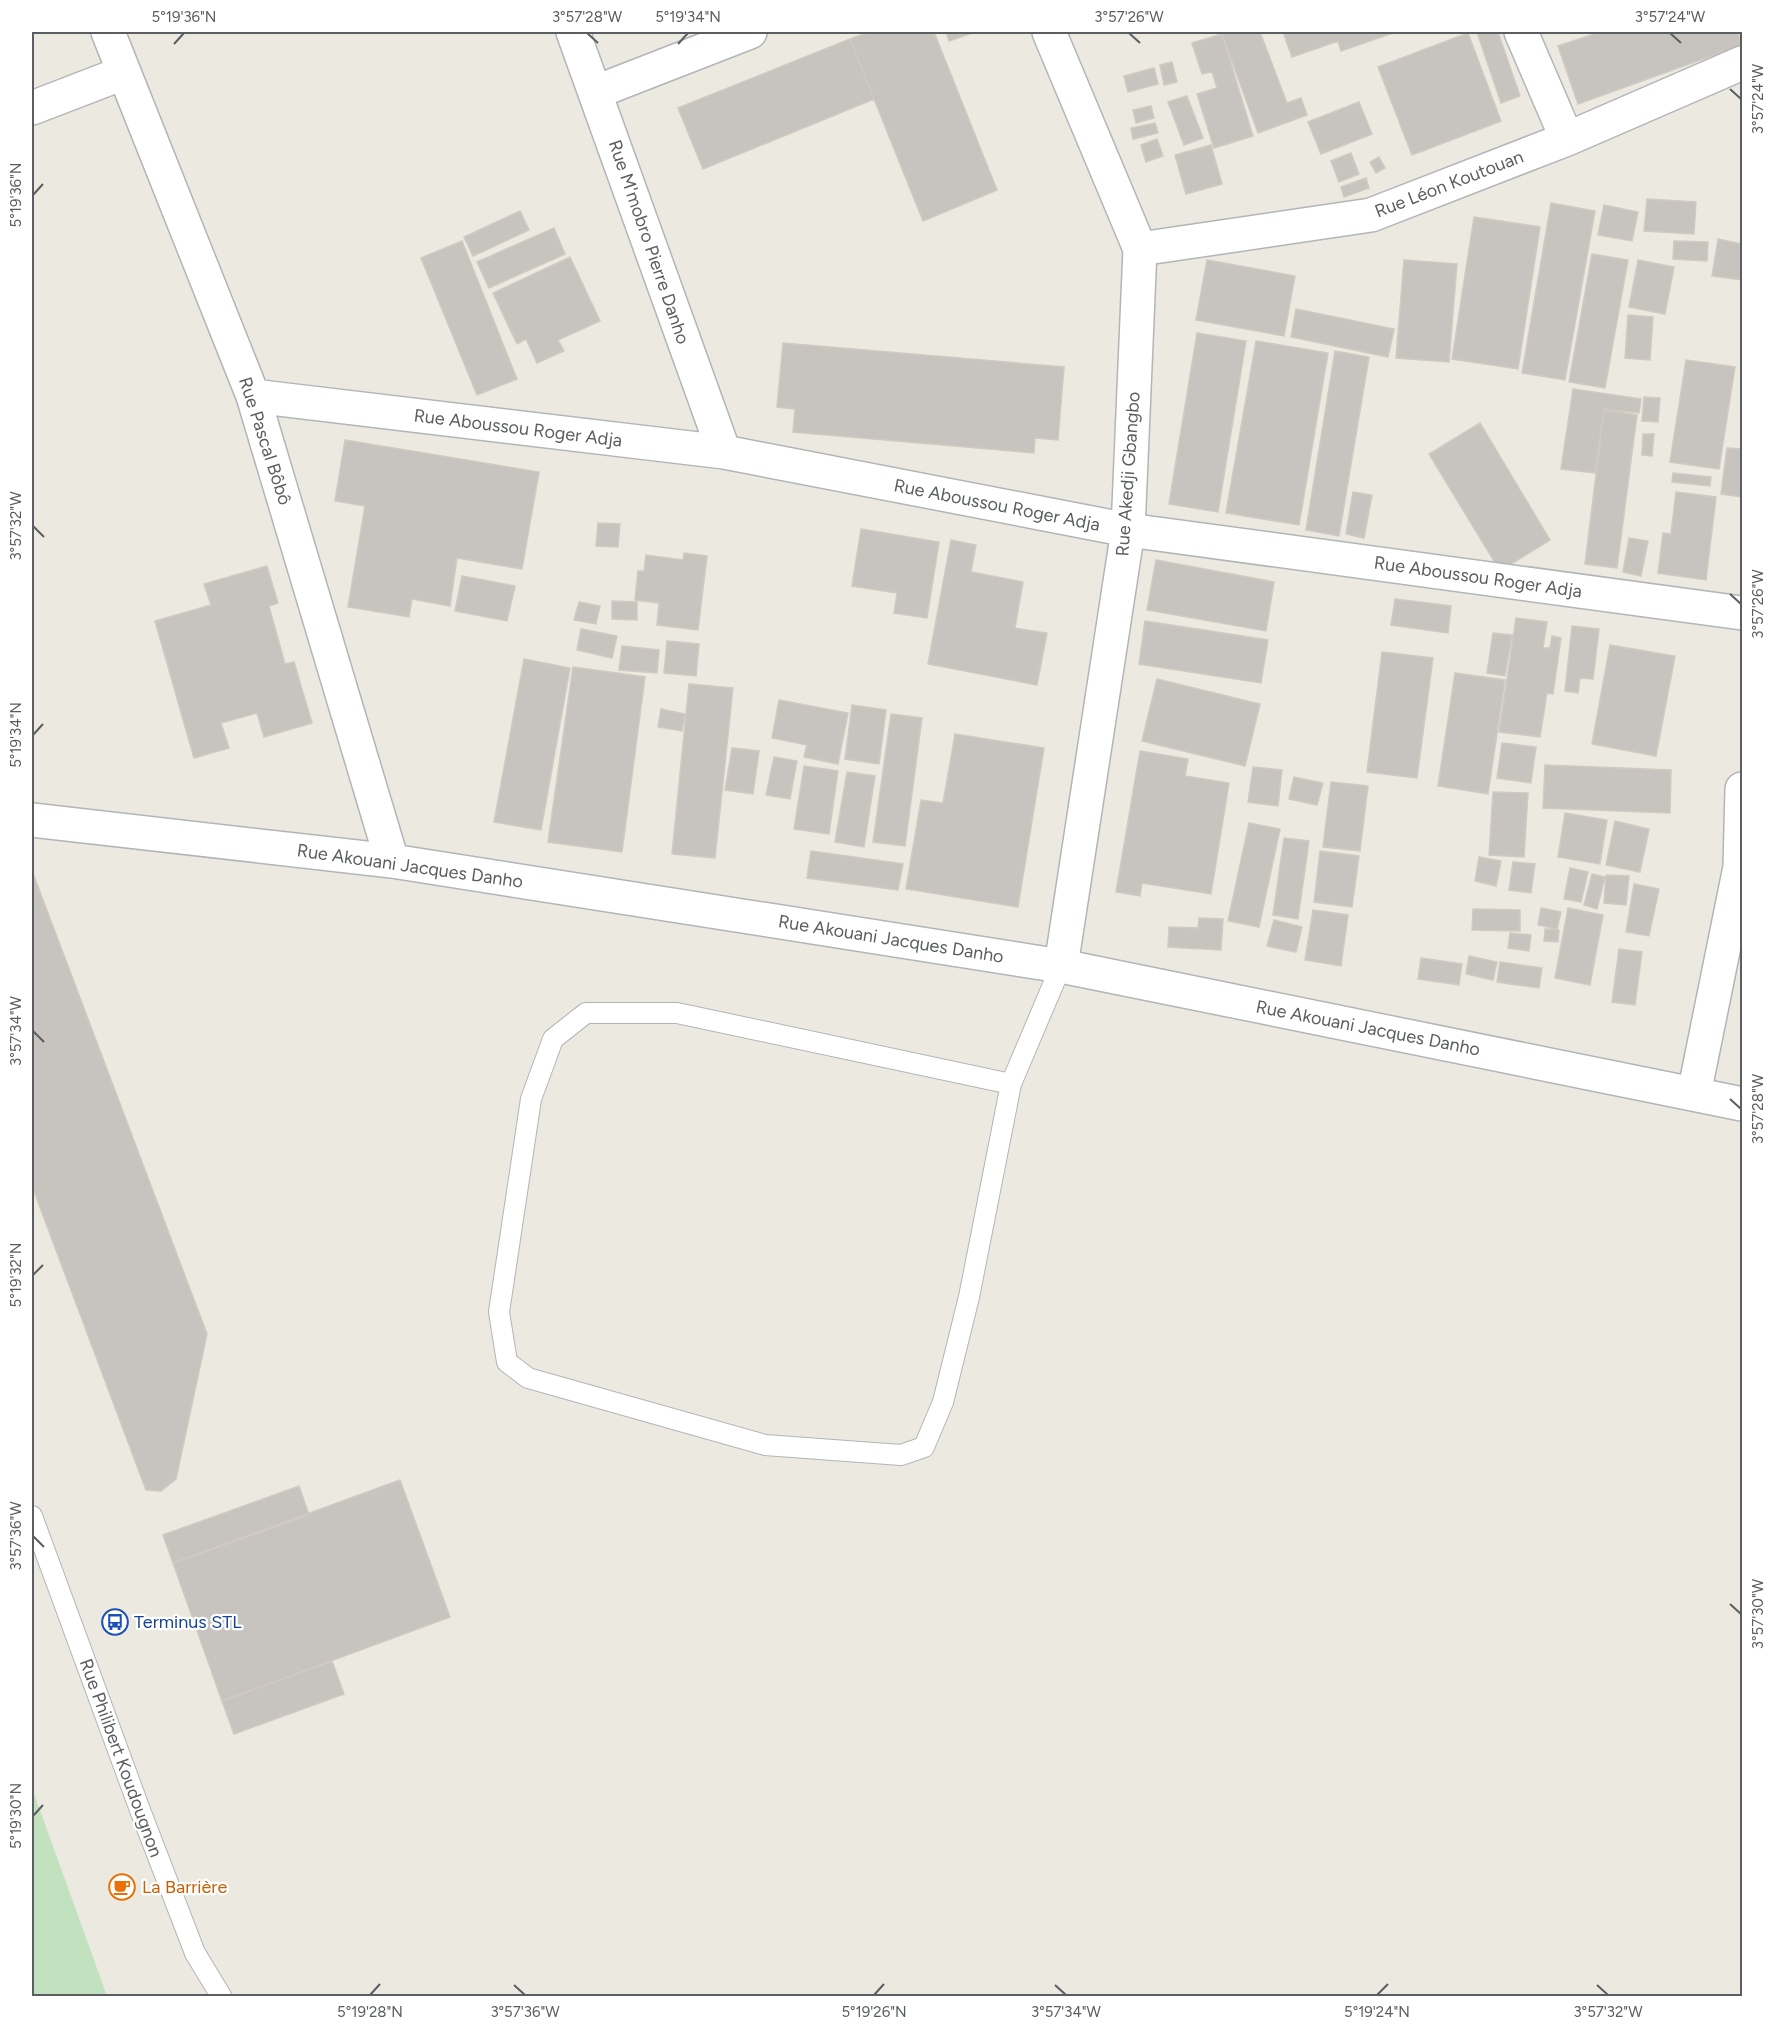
<svg xmlns="http://www.w3.org/2000/svg" width="1774" height="2028" font-family="Figtree,sans-serif">
	<style>
		.green { fill: #c2e2bf }
		.building { fill: #c7c3be; stroke: #d0cac0; stroke-width: 1.5 }
		.lines { fill: none; stroke-linecap: round; stroke-linejoin: round }
		.service-casing { stroke: #b2b5b8; stroke-width: 22 }
		.minor-casing { stroke: #b2b5b8; stroke-width: 36 }
		.service { stroke: #fff; stroke-width: 20 }
		.minor { stroke: #fff; stroke-width: 33 }
		.ticks { fill: none; stroke: #5a5e61; stroke-width: 2 }
		.labels { text-anchor: middle; stroke-width: 4.5; stroke-linejoin: round; paint-order: stroke }
		.street-label { font-size: 18px; fill: #5a5e61; stroke: #fff }
		.transit-label { font-size: 18px; fill: #164399; stroke: #fff; text-anchor: start }
		.food-label { font-size: 18px; fill: #c56008; stroke: #fff; text-anchor: start }
		.neatline { fill: none; stroke: #5a5e61; stroke-width: 2 }
		.ticks-label { font-size: 15px; text-anchor: middle; fill: #5a5e61 }
	</style>
	<rect width="100%" height="100%" fill="#ece9e1"/>
	<path class="green" d="M 32,1788 L 107,1996 L 32,1996 Z"/>
	<path class="building" d="M 869,32 L 934,32 L 997,190 L 923,221 L 850,39 Z
		M 946,32 L 975,32 L 949,41 Z
		M 1228,32 L 1260,32 L 1287,103 L 1301,98 L 1307,115 L 1258,133 L 1222,34 Z
		M 1283,32 L 1392,32 L 1393,33 L 1341,51 L 1338,41 L 1292,57 Z
		M 1477,32 L 1498,32 L 1520,96 L 1501,103 Z
		M 1600,32 L 1738,32 L 1742,45 L 1578,104 L 1558,46 Z
		M 1468,33 L 1501,121 L 1412,155 L 1378,67 Z
		M 1222,34 L 1253,136 L 1214,148 L 1197,94 L 1217,88 L 1212,72 L 1202,74 L 1192,43 Z
		M 850,39 L 874,99 L 703,169 L 678,108 Z
		M 1172,62 L 1177,82 L 1164,85 L 1160,65 Z
		M 1154,68 L 1158,84 L 1128,92 L 1124,76 Z
		M 1187,96 L 1203,138 L 1184,145 L 1168,102 Z
		M 1359,102 L 1372,134 L 1321,154 L 1308,122 Z
		M 1151,106 L 1154,118 L 1136,123 L 1133,110 Z
		M 1155,123 L 1158,133 L 1133,139 L 1131,128 Z
		M 1157,139 L 1163,156 L 1146,162 L 1141,145 Z
		M 1211,145 L 1222,184 L 1186,194 L 1175,155 Z
		M 1351,153 L 1359,174 L 1339,182 L 1331,161 Z
		M 1379,157 L 1385,168 L 1376,173 L 1370,162 Z
		M 1366,178 L 1369,188 L 1344,197 L 1341,187 Z
		M 1647,199 L 1696,202 L 1694,234 L 1644,231 Z
		M 1551,203 L 1595,211 L 1565,380 L 1522,373 Z
		M 1604,205 L 1638,212 L 1632,241 L 1598,235 Z
		M 520,211 L 529,230 L 473,256 L 464,237 Z
		M 1474,217 L 1540,227 L 1518,369 L 1452,359 Z
		M 554,228 L 565,254 L 489,288 L 477,262 Z
		M 1718,239 L 1742,244 L 1742,280 L 1712,276 Z
		M 462,241 L 517,379 L 477,395 L 421,258 Z
		M 1674,241 L 1708,242 L 1707,261 L 1673,259 Z
		M 1592,254 L 1628,260 L 1605,388 L 1569,382 Z
		M 570,257 L 600,321 L 558,340 L 564,351 L 537,363 L 526,339 L 517,344 L 493,293 Z
		M 1207,260 L 1295,276 L 1284,336 L 1196,320 Z
		M 1404,260 L 1457,264 L 1449,362 L 1396,358 Z
		M 1638,260 L 1674,267 L 1665,314 L 1629,307 Z
		M 1296,309 L 1394,329 L 1388,357 L 1291,337 Z
		M 1628,315 L 1653,317 L 1650,360 L 1625,358 Z
		M 1197,333 L 1246,341 L 1218,512 L 1169,504 Z
		M 1256,341 L 1328,353 L 1299,525 L 1226,513 Z
		M 783,343 L 1064,367 L 1058,440 L 1035,438 L 1034,453 L 793,432 L 795,409 L 777,407 Z
		M 1335,351 L 1369,357 L 1339,536 L 1306,530 Z
		M 1686,360 L 1735,367 L 1719,469 L 1670,462 Z
		M 1573,389 L 1641,399 L 1639,413 L 1604,409 L 1595,473 L 1561,469 Z
		M 1644,397 L 1660,398 L 1658,422 L 1642,421 Z
		M 1604,410 L 1637,415 L 1617,568 L 1585,564 Z
		M 1480,423 L 1550,540 L 1500,571 L 1429,454 Z
		M 1643,434 L 1654,434 L 1652,456 L 1642,455 Z
		M 345,440 L 539,472 L 522,569 L 457,558 L 450,606 L 412,599 L 409,617 L 348,607 L 365,506 L 335,501 Z
		M 1727,448 L 1742,449 L 1742,497 L 1721,494 Z
		M 1673,473 L 1711,477 L 1710,486 L 1672,482 Z
		M 1353,492 L 1372,495 L 1364,538 L 1346,534 Z
		M 1676,492 L 1716,497 L 1706,580 L 1658,573 L 1663,533 L 1671,534 Z
		M 598,523 L 620,524 L 618,547 L 596,546 Z
		M 861,529 L 939,542 L 927,618 L 894,613 L 897,593 L 852,586 Z
		M 1629,538 L 1648,541 L 1641,576 L 1623,572 Z
		M 951,540 L 976,545 L 971,572 L 1023,582 L 1015,628 L 1047,633 L 1037,685 L 928,664 Z
		M 684,553 L 707,556 L 698,630 L 657,625 L 659,603 L 635,600 L 638,571 L 644,571 L 646,555 L 683,560 Z
		M 1156,560 L 1274,582 L 1266,631 L 1147,610 Z
		M 267,566 L 278,603 L 269,606 L 285,664 L 294,662 L 312,723 L 264,737 L 257,713 L 221,723 L 229,748 L 194,758 L 155,621 L 211,605 L 204,584 Z
		M 462,576 L 515,586 L 507,621 L 455,611 Z
		M 1395,599 L 1451,606 L 1448,633 L 1391,625 Z
		M 612,601 L 637,602 L 637,620 L 612,619 Z
		M 579,602 L 600,606 L 596,624 L 574,620 Z
		M 1516,618 L 1547,622 L 1543,648 L 1550,648 L 1552,636 L 1561,638 L 1553,694 L 1547,693 L 1540,737 L 1499,732 Z
		M 1145,621 L 1268,640 L 1261,683 L 1139,664 Z
		M 1572,626 L 1599,629 L 1593,679 L 1580,678 L 1578,693 L 1565,691 Z
		M 581,629 L 617,636 L 612,658 L 577,650 Z
		M 1493,633 L 1512,635 L 1505,676 L 1487,673 Z
		M 667,641 L 699,644 L 696,676 L 664,673 Z
		M 1610,645 L 1675,656 L 1656,756 L 1592,744 Z
		M 622,646 L 659,650 L 657,673 L 619,670 Z
		M 1382,652 L 1433,658 L 1417,778 L 1367,772 Z
		M 524,659 L 570,668 L 541,830 L 494,822 Z
		M 573,667 L 645,677 L 622,852 L 548,842 Z
		M 1455,673 L 1505,680 L 1488,794 L 1438,786 Z
		M 1157,679 L 1260,704 L 1245,766 L 1142,741 Z
		M 689,684 L 733,688 L 715,858 L 672,854 Z
		M 779,700 L 848,713 L 838,764 L 804,757 L 807,745 L 772,738 Z
		M 852,705 L 886,710 L 879,764 L 845,759 Z
		M 661,709 L 685,714 L 682,731 L 658,727 Z
		M 891,714 L 922,718 L 905,846 L 873,842 Z
		M 955,734 L 1044,748 L 1018,907 L 906,889 L 921,800 L 943,803 Z
		M 1502,743 L 1536,747 L 1531,783 L 1497,778 Z
		M 732,748 L 759,751 L 753,794 L 725,790 Z
		M 1140,751 L 1188,759 L 1185,776 L 1229,783 L 1211,894 L 1142,883 L 1140,896 L 1116,892 Z
		M 774,757 L 797,761 L 790,799 L 766,795 Z
		M 1545,765 L 1671,770 L 1670,813 L 1543,808 Z
		M 804,766 L 838,771 L 829,834 L 794,829 Z
		M 1253,767 L 1282,770 L 1278,806 L 1248,802 Z
		M 847,772 L 875,776 L 864,847 L 835,842 Z
		M 1294,777 L 1323,783 L 1317,805 L 1289,799 Z
		M 1331,782 L 1368,786 L 1360,851 L 1323,847 Z
		M 1493,792 L 1528,793 L 1524,857 L 1489,855 Z
		M 1565,813 L 1607,820 L 1600,864 L 1558,857 Z
		M 1615,821 L 1649,829 L 1640,872 L 1606,865 Z
		M 1249,823 L 1280,829 L 1259,927 L 1228,921 Z
		M 1284,838 L 1309,841 L 1298,919 L 1273,915 Z
		M 811,851 L 903,864 L 898,890 L 807,878 Z
		M 1320,851 L 1359,856 L 1352,907 L 1314,902 Z
		M 1479,857 L 1501,861 L 1496,886 L 1475,881 Z
		M 1513,862 L 1535,864 L 1531,893 L 1509,890 Z
		M 1570,868 L 1588,872 L 1581,902 L 1564,899 Z
		M 1592,874 L 1605,877 L 1597,909 L 1584,905 Z
		M 1606,875 L 1629,876 L 1626,905 L 1604,903 Z
		M 34,876 L 207,1334 L 176,1479 L 161,1491 L 146,1490 L 32,1186 L 32,877 Z
		M 1634,884 L 1659,889 L 1649,936 L 1626,932 Z
		M 1541,908 L 1561,912 L 1557,929 L 1538,925 Z
		M 1568,908 L 1603,915 L 1590,985 L 1555,978 Z
		M 1473,909 L 1520,910 L 1520,931 L 1472,930 Z
		M 1313,910 L 1348,915 L 1341,966 L 1305,960 Z
		M 1199,918 L 1223,919 L 1221,950 L 1168,947 L 1169,927 L 1198,928 Z
		M 1274,920 L 1302,927 L 1296,952 L 1267,946 Z
		M 1545,929 L 1559,930 L 1558,942 L 1544,941 Z
		M 1510,933 L 1531,935 L 1529,951 L 1508,948 Z
		M 1619,949 L 1642,952 L 1635,1005 L 1612,1002 Z
		M 1469,956 L 1497,962 L 1493,980 L 1466,974 Z
		M 1421,958 L 1462,964 L 1459,985 L 1418,979 Z
		M 1500,962 L 1542,968 L 1539,988 L 1497,982 Z
		M 400,1480 L 450,1617 L 222,1701 L 173,1563 Z
		M 299,1486 L 309,1515 L 173,1563 L 163,1535 Z
		M 332,1661 L 344,1694 L 234,1734 L 222,1701 Z"/>
	<g class="lines">
		<g class="service-casing">
			<path id="service" d="M 1011,1084 L 677,1013 L 586,1013 L 553,1039 L 531,1099 L 499,1312 L 507,1362 L 528,1378 L 765,1445 L 901,1455 L 924,1447 L 943,1402 L 969,1297 L 1011,1084 L 1061,966
				M 32,1516 L 140,1810 L 195,1953 L 221,1996"/>
		</g>
		<g class="minor-casing">
			<path id="minor" d="M 108,32 L 253,396 L 392,861
				M 573,32 L 724,452
				M 1049,32 L 1140,249 L 1128,530 L 1061,966
				M 1521,32 L 1567,139
				M 596,92 L 750,32
				M 32,108 L 123,73
				M 1140,249 L 1371,215 L 1567,139 L 1742,63
				M 253,396 L 724,452 L 1128,530 L 1742,613
				M 32,820 L 392,861 L 1061,966 L 1742,1104
				M 1694,1094 L 1740,867 L 1742,789"/>
		</g>
		<use href="#service" class="service"/>
		<use href="#minor" class="minor"/>
	</g>
	<path class="ticks" d="M 587,33 L 598,43M 1129,33 L 1140,43M 1670,33 L 1681,43M 174,44 L 184,33M 678,44 L 688,33M 1730,89 L 1741,99M 33,195 L 43,184M 33,526 L 44,537M 1730,594 L 1741,604M 33,735 L 43,724M 33,1031 L 44,1042M 1730,1099 L 1741,1109M 33,1275 L 43,1265M 33,1536 L 44,1547M 1730,1604 L 1741,1614M 33,1816 L 43,1805M 514,1985 L 525,1995M 1055,1985 L 1066,1995M 1597,1985 L 1608,1995M 370,1995 L 380,1984M 874,1995 L 884,1984M 1377,1995 L 1388,1984"/>
	<defs>
		<g id="bus-ring" transform="scale(1.35)"><circle r="9.5" fill="#fff" stroke="#1a4fb4" stroke-width="1.5"/><path d="M-5-6H5V4H4V6H2V4H-2V6H-4V4H-5ZM-3.5-4V0h7V-4ZM-3.5 1.2v1.5H-2V1.2ZM2 1.2v1.5H3.5V1.2Z" fill="#1a4fb4"/></g>
		<g id="cafe-ring" transform="scale(1.35)"><circle r="9.5" fill="#fff" stroke="#e8710a" stroke-width="1.5"/><path d="M-5.5-4.5H6V0H3Q3 3.5 0 3.5H-2.5Q-5.5 3.5-5.5 0ZM3-3.2v2h1.7v-2ZM-6 4.5H4V6H-6Z" fill="#e8710a"/></g>
	</defs>
	<g fill-rule="evenodd">
		<use href="#bus-ring" x="115" y="1622"/>
		<use href="#cafe-ring" x="122" y="1887"/>
	</g>
	<g class="labels">
		<g class="street-label">
			<text transform="translate(1449 184) rotate(-21)" y="6">Rue Léon Koutouan</text>
			<text transform="translate(649 242) rotate(71)" y="6">Rue M'mobro Pierre Danho</text>
			<text transform="translate(518 428) rotate(7)" y="6">Rue Aboussou Roger Adja</text>
			<text transform="translate(265 441) rotate(72)" y="6">Rue Pascal Bôbô</text>
			<text transform="translate(1128 474) rotate(-86)" y="6">Rue Akedji Gbangbo</text>
			<text transform="translate(997 505) rotate(11)" y="6">Rue Aboussou Roger Adja</text>
			<text transform="translate(1478 577) rotate(8)" y="6">Rue Aboussou Roger Adja</text>
			<text transform="translate(410 866) rotate(8)" y="6">Rue Akouani Jacques Danho</text>
			<text transform="translate(891 939) rotate(9)" y="6">Rue Akouani Jacques Danho</text>
			<text transform="translate(1368 1028) rotate(11)" y="6">Rue Akouani Jacques Danho</text>
			<text transform="translate(121 1758) rotate(70)" y="6">Rue Philibert Koudougnon</text>
		</g>
		<g class="transit-label">
			<text x="134" y="1628">Terminus STL</text>
		</g>
		<g class="food-label">
			<text x="142" y="1893">La Barrière</text>
		</g>
	</g>
	<rect width="1774" height="2028" fill="none" stroke="#ffffff" stroke-width="66"/>
	<rect x="33" y="33" width="1708" height="1962" class="neatline"/>
	<g class="ticks-label">
		<text x="184" y="22">5°19'36"N</text>
		<text x="587" y="22">3°57'28"W</text>
		<text x="688" y="22">5°19'34"N</text>
		<text x="1129" y="22">3°57'26"W</text>
		<text x="1670" y="22">3°57'24"W</text>
		<text transform="translate(1758 99) rotate(-90)" y="5">3°57'24"W</text>
		<text transform="translate(16 195) rotate(-90)" y="5">5°19'36"N</text>
		<text transform="translate(16 526) rotate(-90)" y="5">3°57'32"W</text>
		<text transform="translate(1758 604) rotate(-90)" y="5">3°57'26"W</text>
		<text transform="translate(16 735) rotate(-90)" y="5">5°19'34"N</text>
		<text transform="translate(16 1031) rotate(-90)" y="5">3°57'34"W</text>
		<text transform="translate(1758 1109) rotate(-90)" y="5">3°57'28"W</text>
		<text transform="translate(16 1275) rotate(-90)" y="5">5°19'32"N</text>
		<text transform="translate(16 1536) rotate(-90)" y="5">3°57'36"W</text>
		<text transform="translate(1758 1614) rotate(-90)" y="5">3°57'30"W</text>
		<text transform="translate(16 1816) rotate(-90)" y="5">5°19'30"N</text>
		<text x="370" y="2017">5°19'28"N</text>
		<text x="525" y="2017">3°57'36"W</text>
		<text x="874" y="2017">5°19'26"N</text>
		<text x="1066" y="2017">3°57'34"W</text>
		<text x="1377" y="2017">5°19'24"N</text>
		<text x="1608" y="2017">3°57'32"W</text>
	</g>
</svg>
